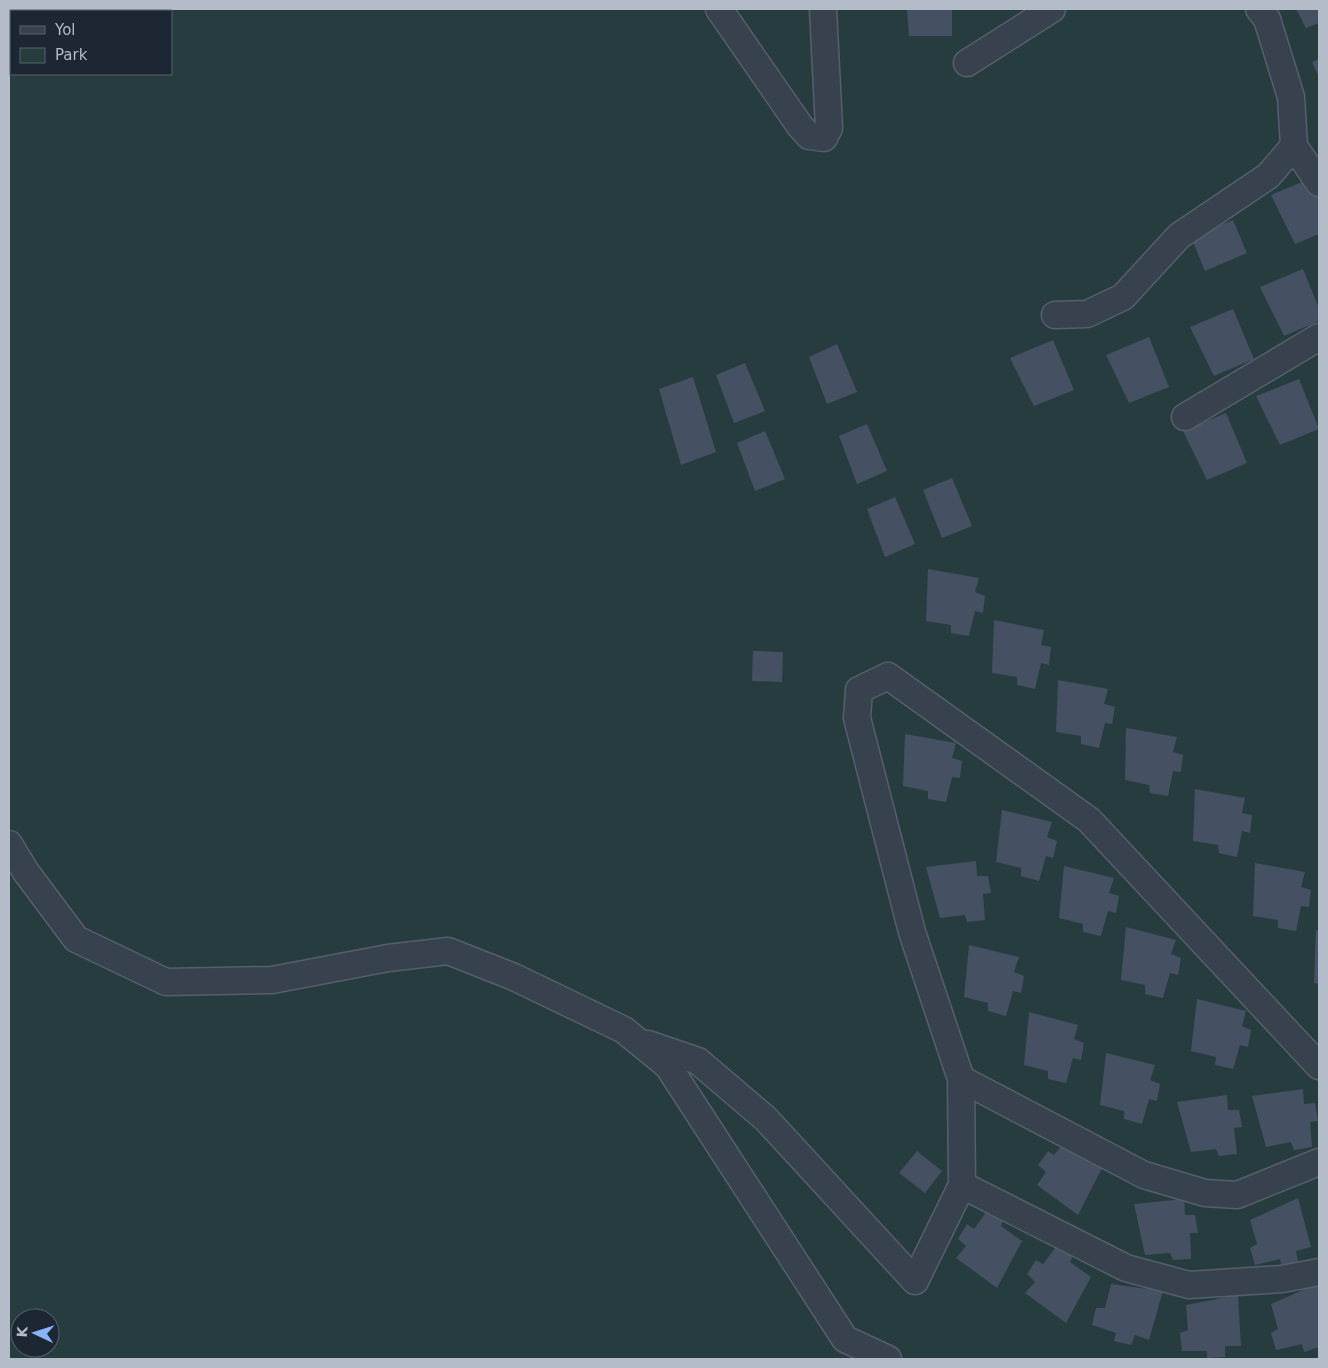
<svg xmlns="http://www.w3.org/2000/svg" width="1328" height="1368" font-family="'DejaVu Sans',sans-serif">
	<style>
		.green { fill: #263c3f; fill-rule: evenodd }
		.building { fill: #455162 }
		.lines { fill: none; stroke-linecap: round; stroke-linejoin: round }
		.minor-casing { stroke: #565f6c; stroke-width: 29 }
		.minor { stroke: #38414e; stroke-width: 26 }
	</style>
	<rect width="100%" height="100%" fill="#242f3e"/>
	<path class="green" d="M 9,9 L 1319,9 L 1319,1359 L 9,1359 ZM 11,11 L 171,11 L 171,74 L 11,74 ZM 20,1318 L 50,1318 L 50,1348 L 20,1348 Z"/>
	<path class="building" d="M 907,9 L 952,9 L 952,36 L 909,36 Z
		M 1296,9 L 1319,9 L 1319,23 L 1306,28 Z
		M 1319,59 L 1319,77 L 1312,62 Z
		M 1314,177 L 1319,189 L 1319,234 L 1295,244 L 1271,195 Z
		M 1233,220 L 1247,253 L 1205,271 L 1191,237 Z
		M 1303,269 L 1319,308 L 1319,321 L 1284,336 L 1260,287 Z
		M 1233,309 L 1254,359 L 1214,376 L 1190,327 Z
		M 1149,337 L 1169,387 L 1129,403 L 1106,355 Z
		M 1053,340 L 1074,390 L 1034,406 L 1010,358 Z
		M 837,344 L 857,392 L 827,404 L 809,357 Z
		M 745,363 L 765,411 L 734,423 L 716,375 Z
		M 693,377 L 716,452 L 681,465 L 659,389 Z
		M 1299,379 L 1319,429 L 1280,445 L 1256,396 Z
		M 1226,413 L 1247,463 L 1207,480 L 1183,431 Z
		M 867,424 L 887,471 L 857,484 L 839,436 Z
		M 765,431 L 785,479 L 755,491 L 737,443 Z
		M 952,478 L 972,526 L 942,538 L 923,490 Z
		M 895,497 L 915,544 L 885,557 L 867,509 Z
		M 928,569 L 979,578 L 975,592 L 985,596 L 983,613 L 975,611 L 969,636 L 951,633 L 951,625 L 926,621 Z
		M 994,620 L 1044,630 L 1041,645 L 1051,647 L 1049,665 L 1041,663 L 1035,689 L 1017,685 L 1017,677 L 992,673 Z
		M 753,651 L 783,652 L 782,682 L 752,681 Z
		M 1058,680 L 1108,689 L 1104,704 L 1115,707 L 1112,724 L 1105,723 L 1099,748 L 1081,744 L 1081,736 L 1056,732 Z
		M 1126,728 L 1177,737 L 1173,752 L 1183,755 L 1181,772 L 1173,771 L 1168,796 L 1150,793 L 1149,785 L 1125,780 Z
		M 905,734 L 956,743 L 952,758 L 962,761 L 960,778 L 952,777 L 946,802 L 928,799 L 928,791 L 903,786 Z
		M 1195,789 L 1245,798 L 1242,813 L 1252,815 L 1250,833 L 1242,831 L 1237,857 L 1219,853 L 1218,845 L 1193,841 Z
		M 1002,810 L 1052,822 L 1047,837 L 1057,841 L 1053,858 L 1046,856 L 1039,881 L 1021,876 L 1021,868 L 996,862 Z
		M 976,861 L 977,876 L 988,876 L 991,893 L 983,894 L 985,920 L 967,922 L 965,915 L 940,918 L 926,867 Z
		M 1255,863 L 1305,872 L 1301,887 L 1311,890 L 1309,907 L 1301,906 L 1296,931 L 1278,928 L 1278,920 L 1253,916 Z
		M 1064,866 L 1114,878 L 1109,893 L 1119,896 L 1116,913 L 1108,911 L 1101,936 L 1083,932 L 1083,924 L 1059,918 Z
		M 1126,927 L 1176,940 L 1171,954 L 1181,958 L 1178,975 L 1170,973 L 1163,998 L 1145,994 L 1145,985 L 1121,980 Z
		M 1316,930 L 1319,931 L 1319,984 L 1314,983 Z
		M 969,945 L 1019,957 L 1014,972 L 1024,976 L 1021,993 L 1013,991 L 1006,1016 L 988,1011 L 988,1003 L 964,997 Z
		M 1197,999 L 1246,1011 L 1242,1026 L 1251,1030 L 1248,1047 L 1240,1045 L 1233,1069 L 1215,1065 L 1216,1057 L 1191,1051 Z
		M 1029,1012 L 1078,1025 L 1074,1039 L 1084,1043 L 1081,1060 L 1073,1058 L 1066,1083 L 1048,1079 L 1048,1071 L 1024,1065 Z
		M 1106,1053 L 1155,1065 L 1150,1080 L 1160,1084 L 1157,1101 L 1149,1099 L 1142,1124 L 1124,1119 L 1124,1111 L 1100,1105 Z
		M 1303,1089 L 1304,1104 L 1315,1103 L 1318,1121 L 1310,1122 L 1312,1147 L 1294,1150 L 1291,1142 L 1266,1147 L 1252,1096 Z
		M 1227,1095 L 1228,1110 L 1239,1110 L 1242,1127 L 1234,1128 L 1237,1154 L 1219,1156 L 1216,1149 L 1191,1152 L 1177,1102 Z
		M 1070,1135 L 1102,1168 L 1078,1215 L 1037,1185 L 1046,1172 L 1038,1165 L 1048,1151 L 1054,1155 Z
		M 917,1151 L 942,1171 L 925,1193 L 899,1173 Z
		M 1298,1198 L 1311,1247 L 1296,1251 L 1298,1261 L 1282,1267 L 1280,1259 L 1255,1265 L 1250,1248 L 1257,1244 L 1250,1220 Z
		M 1184,1199 L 1185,1215 L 1195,1215 L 1198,1233 L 1190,1233 L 1191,1259 L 1173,1260 L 1170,1253 L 1145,1255 L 1134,1204 Z
		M 989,1208 L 1004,1219 L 1001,1226 L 1022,1241 L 997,1288 L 956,1258 L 966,1246 L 958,1239 L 967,1224 L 974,1229 Z
		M 1058,1244 L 1073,1255 L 1070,1262 L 1091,1277 L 1066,1323 L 1025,1293 L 1035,1282 L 1027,1274 L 1036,1260 L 1043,1264 Z
		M 1319,1283 L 1319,1347 L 1304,1352 L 1302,1344 L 1276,1350 L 1271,1333 L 1278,1329 L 1271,1304 Z
		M 1111,1284 L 1163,1291 L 1149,1340 L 1135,1335 L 1131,1345 L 1114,1341 L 1116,1333 L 1092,1325 L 1096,1308 L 1105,1308 Z
		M 1238,1295 L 1241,1346 L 1225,1346 L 1225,1357 L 1207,1358 L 1207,1351 L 1182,1351 L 1180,1333 L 1188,1330 L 1186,1305 Z"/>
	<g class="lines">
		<g class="minor-casing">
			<path id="minor" d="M 719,9 L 800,126 L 809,136 L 824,138 L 829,128 L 823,9
				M 1259,9 L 1267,19 L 1291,97 L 1294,146 L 1319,183
				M 967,63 L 1052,9
				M 1055,315 L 1087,314 L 1123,297 L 1179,236 L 1268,176 L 1294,146
				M 1185,417 L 1319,337
				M 9,844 L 26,872 L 76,939 L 166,982 L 272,980 L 388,958 L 448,951 L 514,977 L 624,1030 L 668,1066 L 845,1339 L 888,1359
				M 648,1044 L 698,1061 L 766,1119 L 915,1281 L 962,1185 L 961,1079
				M 1319,1066 L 1089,820 L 888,676 L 859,690 L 857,718 L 912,932 L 961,1079 L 1144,1175 L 1205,1193 L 1237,1195 L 1319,1162
				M 962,1185 L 1126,1268 L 1189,1285 L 1282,1279 L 1319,1272"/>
		</g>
		<use href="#minor" class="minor"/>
	</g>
	<rect width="1328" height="1368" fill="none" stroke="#b4bcc9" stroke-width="20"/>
	<rect x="10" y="10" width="162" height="65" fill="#1d2633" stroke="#59626f"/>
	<rect x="20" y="26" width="25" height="8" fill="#38414e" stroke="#59626f"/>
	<text x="55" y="35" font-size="15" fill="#b4bcc9">Yol</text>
	<rect x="20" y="48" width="25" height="15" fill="#263c3f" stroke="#59626f"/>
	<text x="55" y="60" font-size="15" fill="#b4bcc9">Park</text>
	<g transform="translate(35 1333) rotate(274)"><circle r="24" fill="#1d2633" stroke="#59626f"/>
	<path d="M0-4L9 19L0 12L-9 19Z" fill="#8ab4f8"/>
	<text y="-8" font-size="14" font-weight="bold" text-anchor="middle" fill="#b4bcc9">K</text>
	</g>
</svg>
